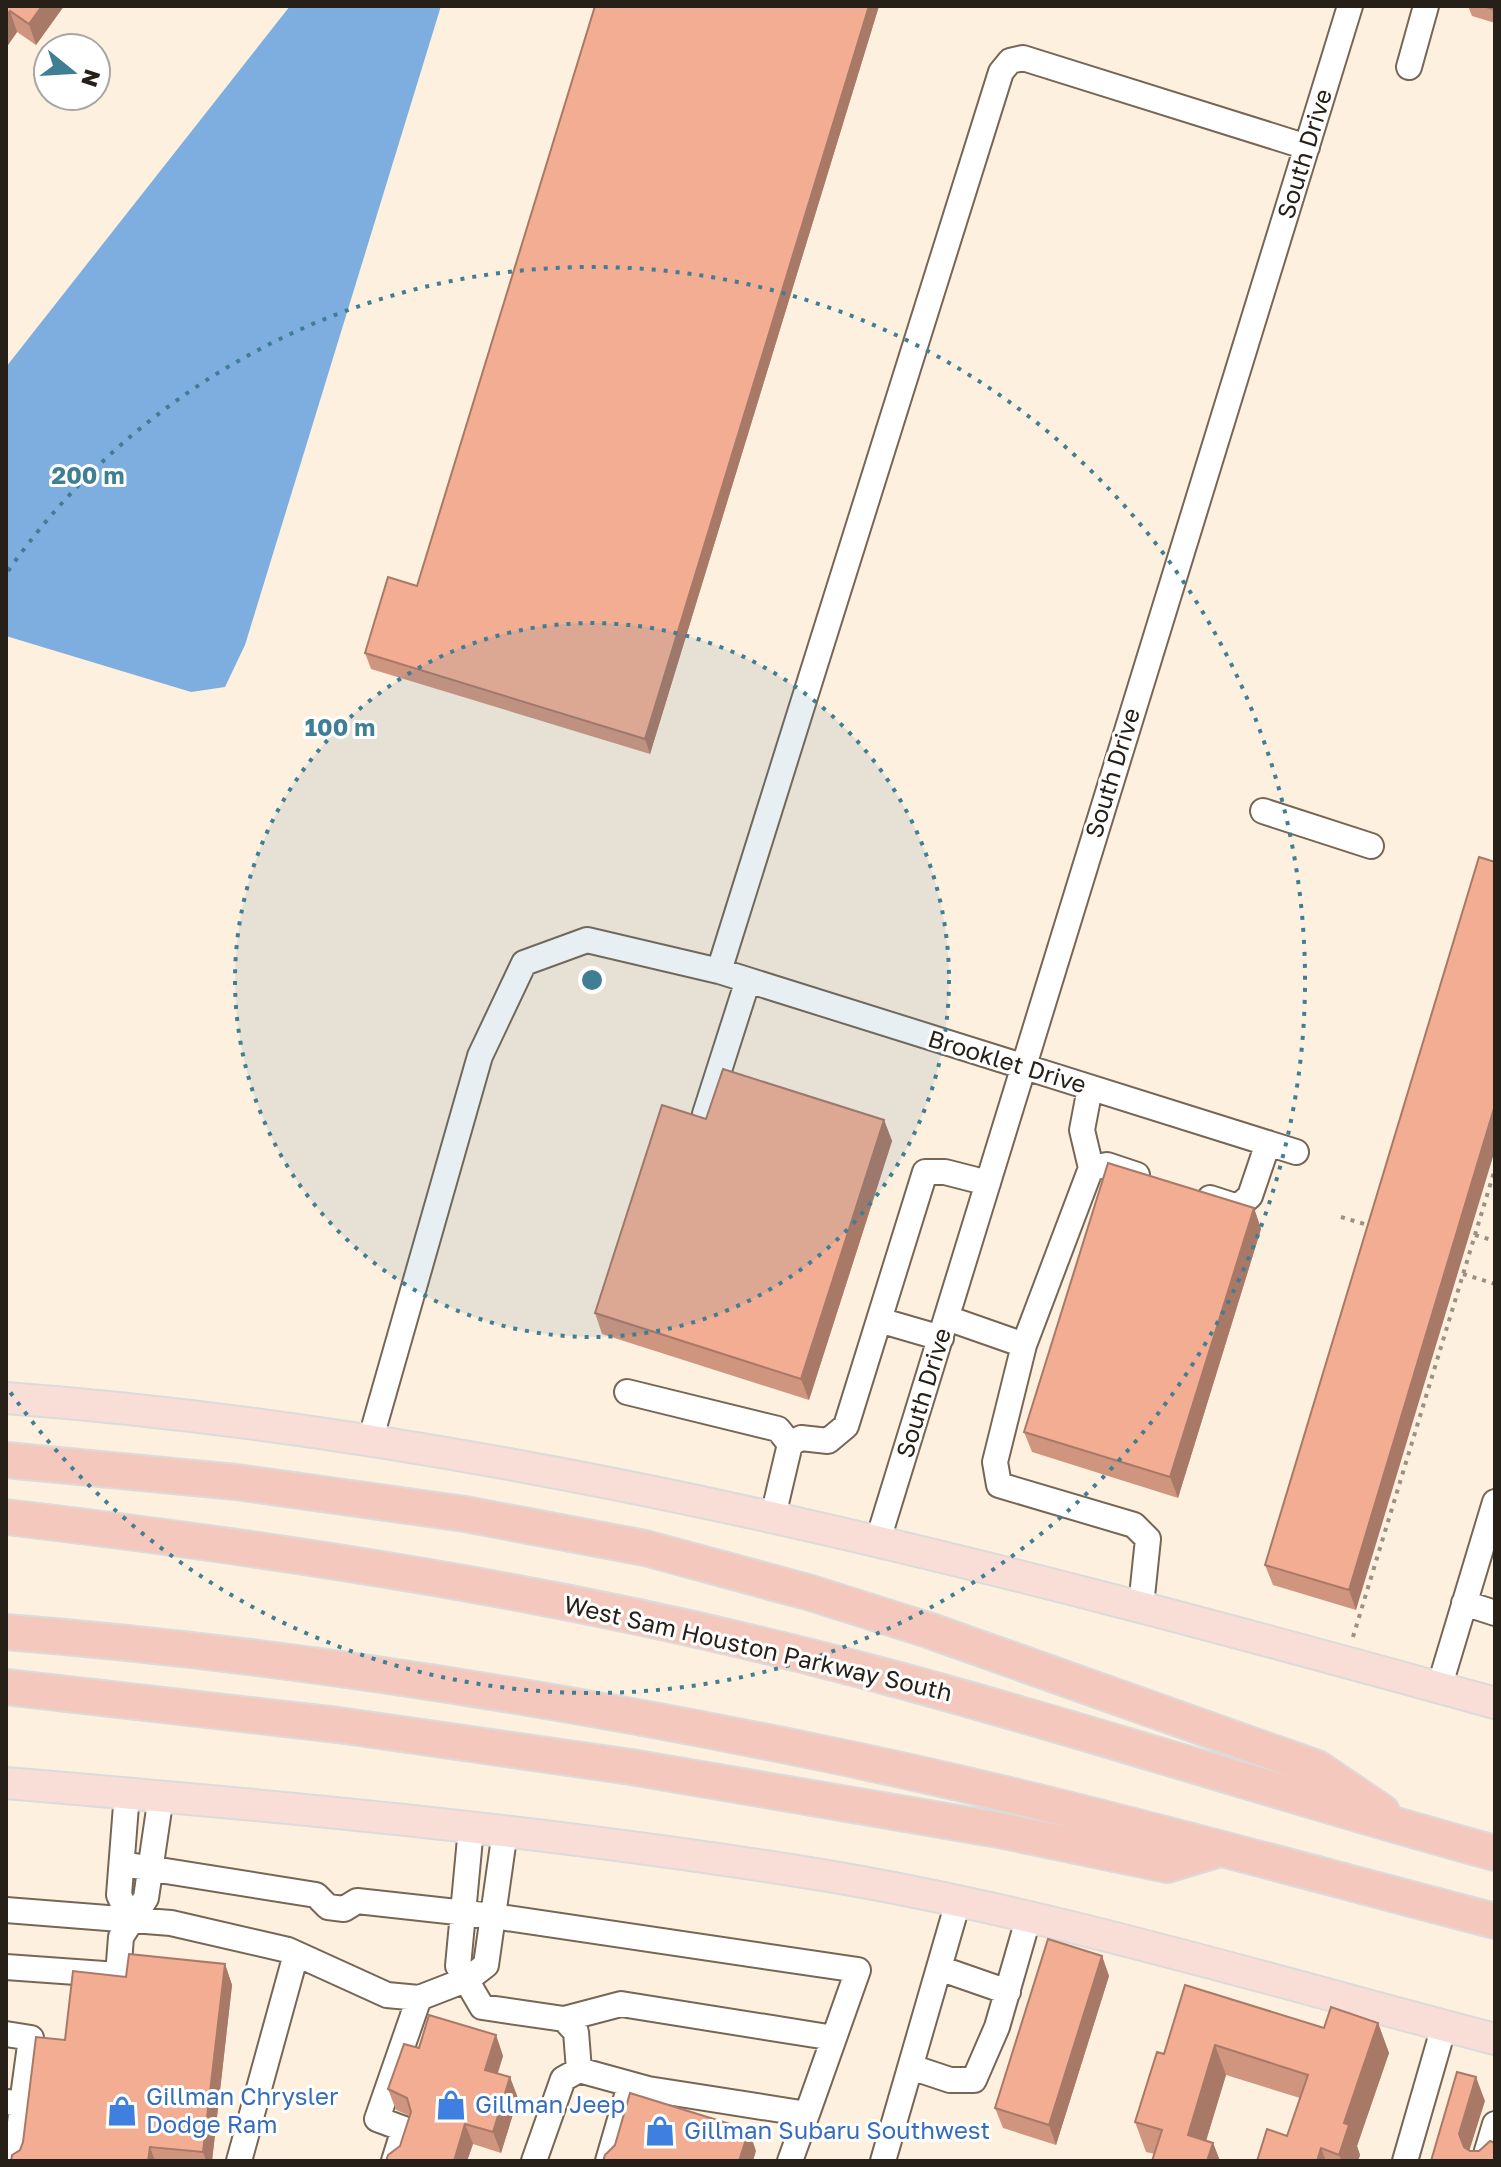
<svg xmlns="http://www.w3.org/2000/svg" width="1501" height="2167" font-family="'Golos Text',sans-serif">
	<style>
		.water { fill: #7eaee0 }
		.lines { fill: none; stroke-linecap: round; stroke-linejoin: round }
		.minor-casing { stroke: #766655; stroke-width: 28 }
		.major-casing { stroke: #dcdbda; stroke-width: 34 }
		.highway-casing { stroke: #dcdbda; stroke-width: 38 }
		.path { stroke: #9a9083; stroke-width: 4; stroke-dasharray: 4 6; stroke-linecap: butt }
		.minor { stroke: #fff; stroke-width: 24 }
		.major { stroke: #f8ded7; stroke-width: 30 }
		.highway { stroke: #f4c8bc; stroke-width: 34 }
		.wall { fill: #d0957e }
		.shaded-wall { fill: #a97967 }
		.building { fill: #f2ad93; stroke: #a97967; stroke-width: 2 }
		.ring { fill: none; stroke: #407e94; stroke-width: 4; stroke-dasharray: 4 8 }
		.labels { text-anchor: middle; stroke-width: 6; stroke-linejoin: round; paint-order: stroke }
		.street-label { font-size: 24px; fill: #262018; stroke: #fff }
		.shop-label { font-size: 24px; fill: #366cbe; stroke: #fff; text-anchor: start }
		.centre { fill: #407e94; stroke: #fff; stroke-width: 4 }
		.ring-label { font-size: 24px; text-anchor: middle; font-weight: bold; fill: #407e94; stroke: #fff; stroke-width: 6; stroke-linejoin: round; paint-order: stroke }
	</style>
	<rect width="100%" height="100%" fill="#fef0df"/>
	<path class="water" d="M 290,6 L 441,6 L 245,645 L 225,687 L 191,692 L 6,636 L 6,367 Z"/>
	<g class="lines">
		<g class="minor-casing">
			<path id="minor" d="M 1409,67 L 1426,6
				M 1263,811 L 1371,846
				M 719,971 L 1001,72 L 1010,61 L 1023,58 L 1307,147
				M 1090,1088 L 1082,1130 L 1091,1168
				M 705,1114 L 748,980
				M 1210,1198 L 1238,1207 L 1250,1196 L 1268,1143
				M 947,1318 L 1024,1345 L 995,1462 L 999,1485 L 1134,1525 L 1148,1539 L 1141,1606
				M 879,1320 L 941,1338
				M 1024,1345 L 1091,1168 L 1107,1165 L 1137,1175
				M 627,1392 L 778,1429 L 790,1444
				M 370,1441 L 480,1056 L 524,963 L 587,940 L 719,971 L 1296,1152
				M 773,1516 L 790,1444 L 801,1438 L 828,1441 L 846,1426 L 925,1172 L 945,1172 L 988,1183
				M 878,1540 L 1350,6
				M 1464,1603 L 1495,1613
				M 1439,1688 L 1495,1502
				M 127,1793 L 119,1895 L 130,1919
				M 471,1828 L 458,1966 L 482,2007 L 564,2019 L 576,2032 L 579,2070 L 648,2089 L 807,2114 L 790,2161
				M 122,1864 L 316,1895 L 328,1907 L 344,1909 L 357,1901 L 493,1916 L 858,1970 L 834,2038 L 621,2004 L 564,2019
				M 6,1910 L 171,1923 L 288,1950 L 387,1995 L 419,1998 L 468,1979 L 486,1965 L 505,1831
				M 6,1967 L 118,1975 L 121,1937 L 146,1898 L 161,1796
				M 939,1968 L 1008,1992
				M 6,2034 L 31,2038 L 22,2104
				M 911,2067 L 950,2080 L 974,2080 L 997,2027 L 1029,1916
				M 6,2102 L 22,2104 L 16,2161
				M 807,2114 L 834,2038
				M 239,2161 L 296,1954
				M 394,2161 L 404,2129 L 377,2119 L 419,1998
				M 534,2161 L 563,2079 L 579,2070
				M 608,2161 L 630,2085
				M 883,2161 L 958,1902
				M 1405,2161 L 1444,2026
				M 1484,2161 L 1495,2124"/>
		</g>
		<g class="major-casing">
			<path id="major" d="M 6,1398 C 514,1436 1006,1568 1495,1703
				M 6,1783 C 279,1806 552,1831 822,1875 C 1051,1913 1271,1981 1495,2039"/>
		</g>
		<g class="highway-casing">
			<path id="highway" d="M 6,1460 L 236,1482 L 465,1514 L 645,1548 L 811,1593 L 928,1630 L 1317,1768 L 1382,1812
				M 6,1517 C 285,1550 565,1593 838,1664 C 1059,1721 1275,1793 1495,1853
				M 6,1632 C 285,1654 562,1699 836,1756 C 1058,1802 1276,1864 1495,1921
				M 6,1687 L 338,1725 L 631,1767 L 999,1830 L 1167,1865 L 1220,1849"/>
		</g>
		<path class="path" d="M 1341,1217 L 1371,1226
			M 1475,1235 L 1495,1241
			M 1463,1274 L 1495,1284
			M 1353,1637 L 1495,1169"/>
		<use href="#minor" class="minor"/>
		<use href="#major" class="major"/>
		<use href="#highway" class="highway"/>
	</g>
	<path class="wall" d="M 6,6 L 64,6 L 36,45 L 17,32 L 6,48 Z
		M 595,6 L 879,6 L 650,754 L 371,669 L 365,653 L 417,586 Z
		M 1468,6 L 1495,6 L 1495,23 L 1472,16 Z
		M 1479,857 L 1356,1610 L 1273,1585 L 1265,1565 Z
		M 884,1120 L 892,1141 L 809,1400 L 602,1334 L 595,1313 Z
		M 1254,1208 L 1261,1229 L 1178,1498 L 1032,1452 L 1024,1432 Z
		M 1102,1956 L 1109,1976 L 1056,2145 L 1003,2128 L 995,2108 Z
		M 225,1964 L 232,1985 L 212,2161 L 11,2161 L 20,2150 L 65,2040 L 126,1977 Z
		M 1378,2023 L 1389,2053 L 1357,2146 L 1360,2155 L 1358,2161 L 1257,2161 L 1287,2136 L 1300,2098 L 1226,2075 L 1206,2140 L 1213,2143 L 1220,2161 L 1152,2161 L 1155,2154 L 1146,2152 L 1135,2122 L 1164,2054 L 1324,2028 Z
		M 496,2035 L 503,2056 L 498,2073 L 518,2098 L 501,2153 L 473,2144 L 467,2161 L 386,2161 L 400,2146 L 410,2116 L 396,2110 L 388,2089 L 419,2048 Z"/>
	<path class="shaded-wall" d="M 42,6 L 64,6 L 36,45 L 29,24 Z
		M 869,6 L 879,6 L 650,754 L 645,739 Z
		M 10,11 L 17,32 L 6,48 L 6,17 Z
		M 1495,1105 L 1495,1150 L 1356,1610 L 1349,1590 Z
		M 884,1120 L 892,1141 L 809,1400 L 801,1379 Z
		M 1254,1208 L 1261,1229 L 1178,1498 L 1170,1477 Z
		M 1102,1956 L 1109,1976 L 1056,2145 L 1049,2125 Z
		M 225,1964 L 232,1985 L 212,2161 L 206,2161 L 203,2152 Z
		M 1378,2023 L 1389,2053 L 1357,2146 L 1360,2155 L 1358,2161 L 1342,2161 L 1339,2155 L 1344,2123 Z
		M 496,2035 L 503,2056 L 492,2090 L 485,2070 Z
		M 1215,2045 L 1226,2075 L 1200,2161 L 1188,2135 Z
		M 510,2077 L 518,2098 L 501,2153 L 493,2132 Z
		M 1476,2077 L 1485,2101 L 1467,2158 L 1459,2134 Z
		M 465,2124 L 473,2144 L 467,2161 L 454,2161 Z
		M 749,2130 L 756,2151 L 753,2161 L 739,2161 Z
		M 1213,2143 L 1220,2161 L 1207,2161 Z
		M 150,2147 L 155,2161 L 148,2161 Z
		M 1321,2148 L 1326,2161 L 1317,2161 Z"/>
	<path class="building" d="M 6,6 L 42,6 L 29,24 L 10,11 L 6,17 Z
		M 595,6 L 869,6 L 645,739 L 365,653 L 388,577 L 417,586 Z
		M 1484,6 L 1495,6 L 1495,10 Z
		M 1479,857 L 1495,862 L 1495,1105 L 1349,1590 L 1265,1565 Z
		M 723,1069 L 884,1120 L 801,1379 L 595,1313 L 662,1105 L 706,1119 Z
		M 1108,1163 L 1254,1208 L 1170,1477 L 1024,1432 Z
		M 1048,1939 L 1102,1956 L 1049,2125 L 995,2108 Z
		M 129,1954 L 225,1964 L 203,2152 L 150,2147 L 148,2161 L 11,2161 L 12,2155 L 20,2150 L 23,2142 L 36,2037 L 65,2040 L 73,1971 L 126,1977 Z
		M 1185,1985 L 1324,2028 L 1331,2007 L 1378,2023 L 1344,2123 L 1349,2125 L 1339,2155 L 1321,2148 L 1317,2161 L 1257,2161 L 1267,2129 L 1287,2136 L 1308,2075 L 1215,2045 L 1188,2135 L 1213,2143 L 1207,2161 L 1152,2161 L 1162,2130 L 1135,2122 L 1157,2052 L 1164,2054 Z
		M 429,2015 L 496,2035 L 485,2070 L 510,2077 L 493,2132 L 465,2124 L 454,2161 L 386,2161 L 388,2155 L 400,2146 L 411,2112 L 407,2098 L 388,2089 L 404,2044 L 419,2048 Z
		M 1457,2072 L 1476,2077 L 1459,2134 L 1464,2147 L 1470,2151 L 1479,2151 L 1490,2141 L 1495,2143 L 1495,2161 L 1431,2161 Z
		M 630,2093 L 749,2130 L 739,2161 L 603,2161 L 605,2155 L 615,2145 Z"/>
	<circle cx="592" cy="980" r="357" fill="#407e94" fill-opacity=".12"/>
	<g class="ring">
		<circle cx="592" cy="980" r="357"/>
		<path d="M8 571A713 713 0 1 1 8 1389"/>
	</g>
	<defs>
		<g id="shop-bare" transform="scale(2.4)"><path d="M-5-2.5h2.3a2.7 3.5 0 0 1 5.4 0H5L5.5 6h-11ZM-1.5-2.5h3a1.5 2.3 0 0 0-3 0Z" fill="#3f7fe0" stroke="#fff" stroke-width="2.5" paint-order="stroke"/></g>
	</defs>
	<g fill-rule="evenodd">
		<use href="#shop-bare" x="451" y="2105"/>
		<use href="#shop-bare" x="122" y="2111"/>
		<use href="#shop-bare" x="660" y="2131"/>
	</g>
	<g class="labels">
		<g class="street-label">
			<text transform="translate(1305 154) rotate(-73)" y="8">South Drive</text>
			<text transform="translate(1113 773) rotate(-73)" y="8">South Drive</text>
			<text transform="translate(1007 1062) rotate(17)" y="8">Brooklet Drive</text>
			<text transform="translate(924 1393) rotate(-73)" y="8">South Drive</text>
			<text transform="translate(758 1649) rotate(13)" y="8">West Sam Houston Parkway South</text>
		</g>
		<g class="shop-label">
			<text x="146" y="2105">Gillman Chrysler<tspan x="146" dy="28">Dodge Ram</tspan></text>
			<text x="475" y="2113">Gillman Jeep</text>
			<text x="684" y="2139">Gillman Subaru Southwest</text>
		</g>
	</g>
	<circle cx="592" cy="980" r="12" class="centre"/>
	<g class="ring-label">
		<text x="88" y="484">200 m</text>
		<text x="340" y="736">100 m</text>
	</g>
	<rect width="1501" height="2167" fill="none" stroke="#262018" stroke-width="16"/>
	<g transform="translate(72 72) rotate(108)"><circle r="38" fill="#ffffff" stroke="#a8a6a3" stroke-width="2"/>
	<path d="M0-6L14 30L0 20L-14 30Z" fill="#407e94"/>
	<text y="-12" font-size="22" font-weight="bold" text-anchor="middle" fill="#262018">N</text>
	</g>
</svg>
